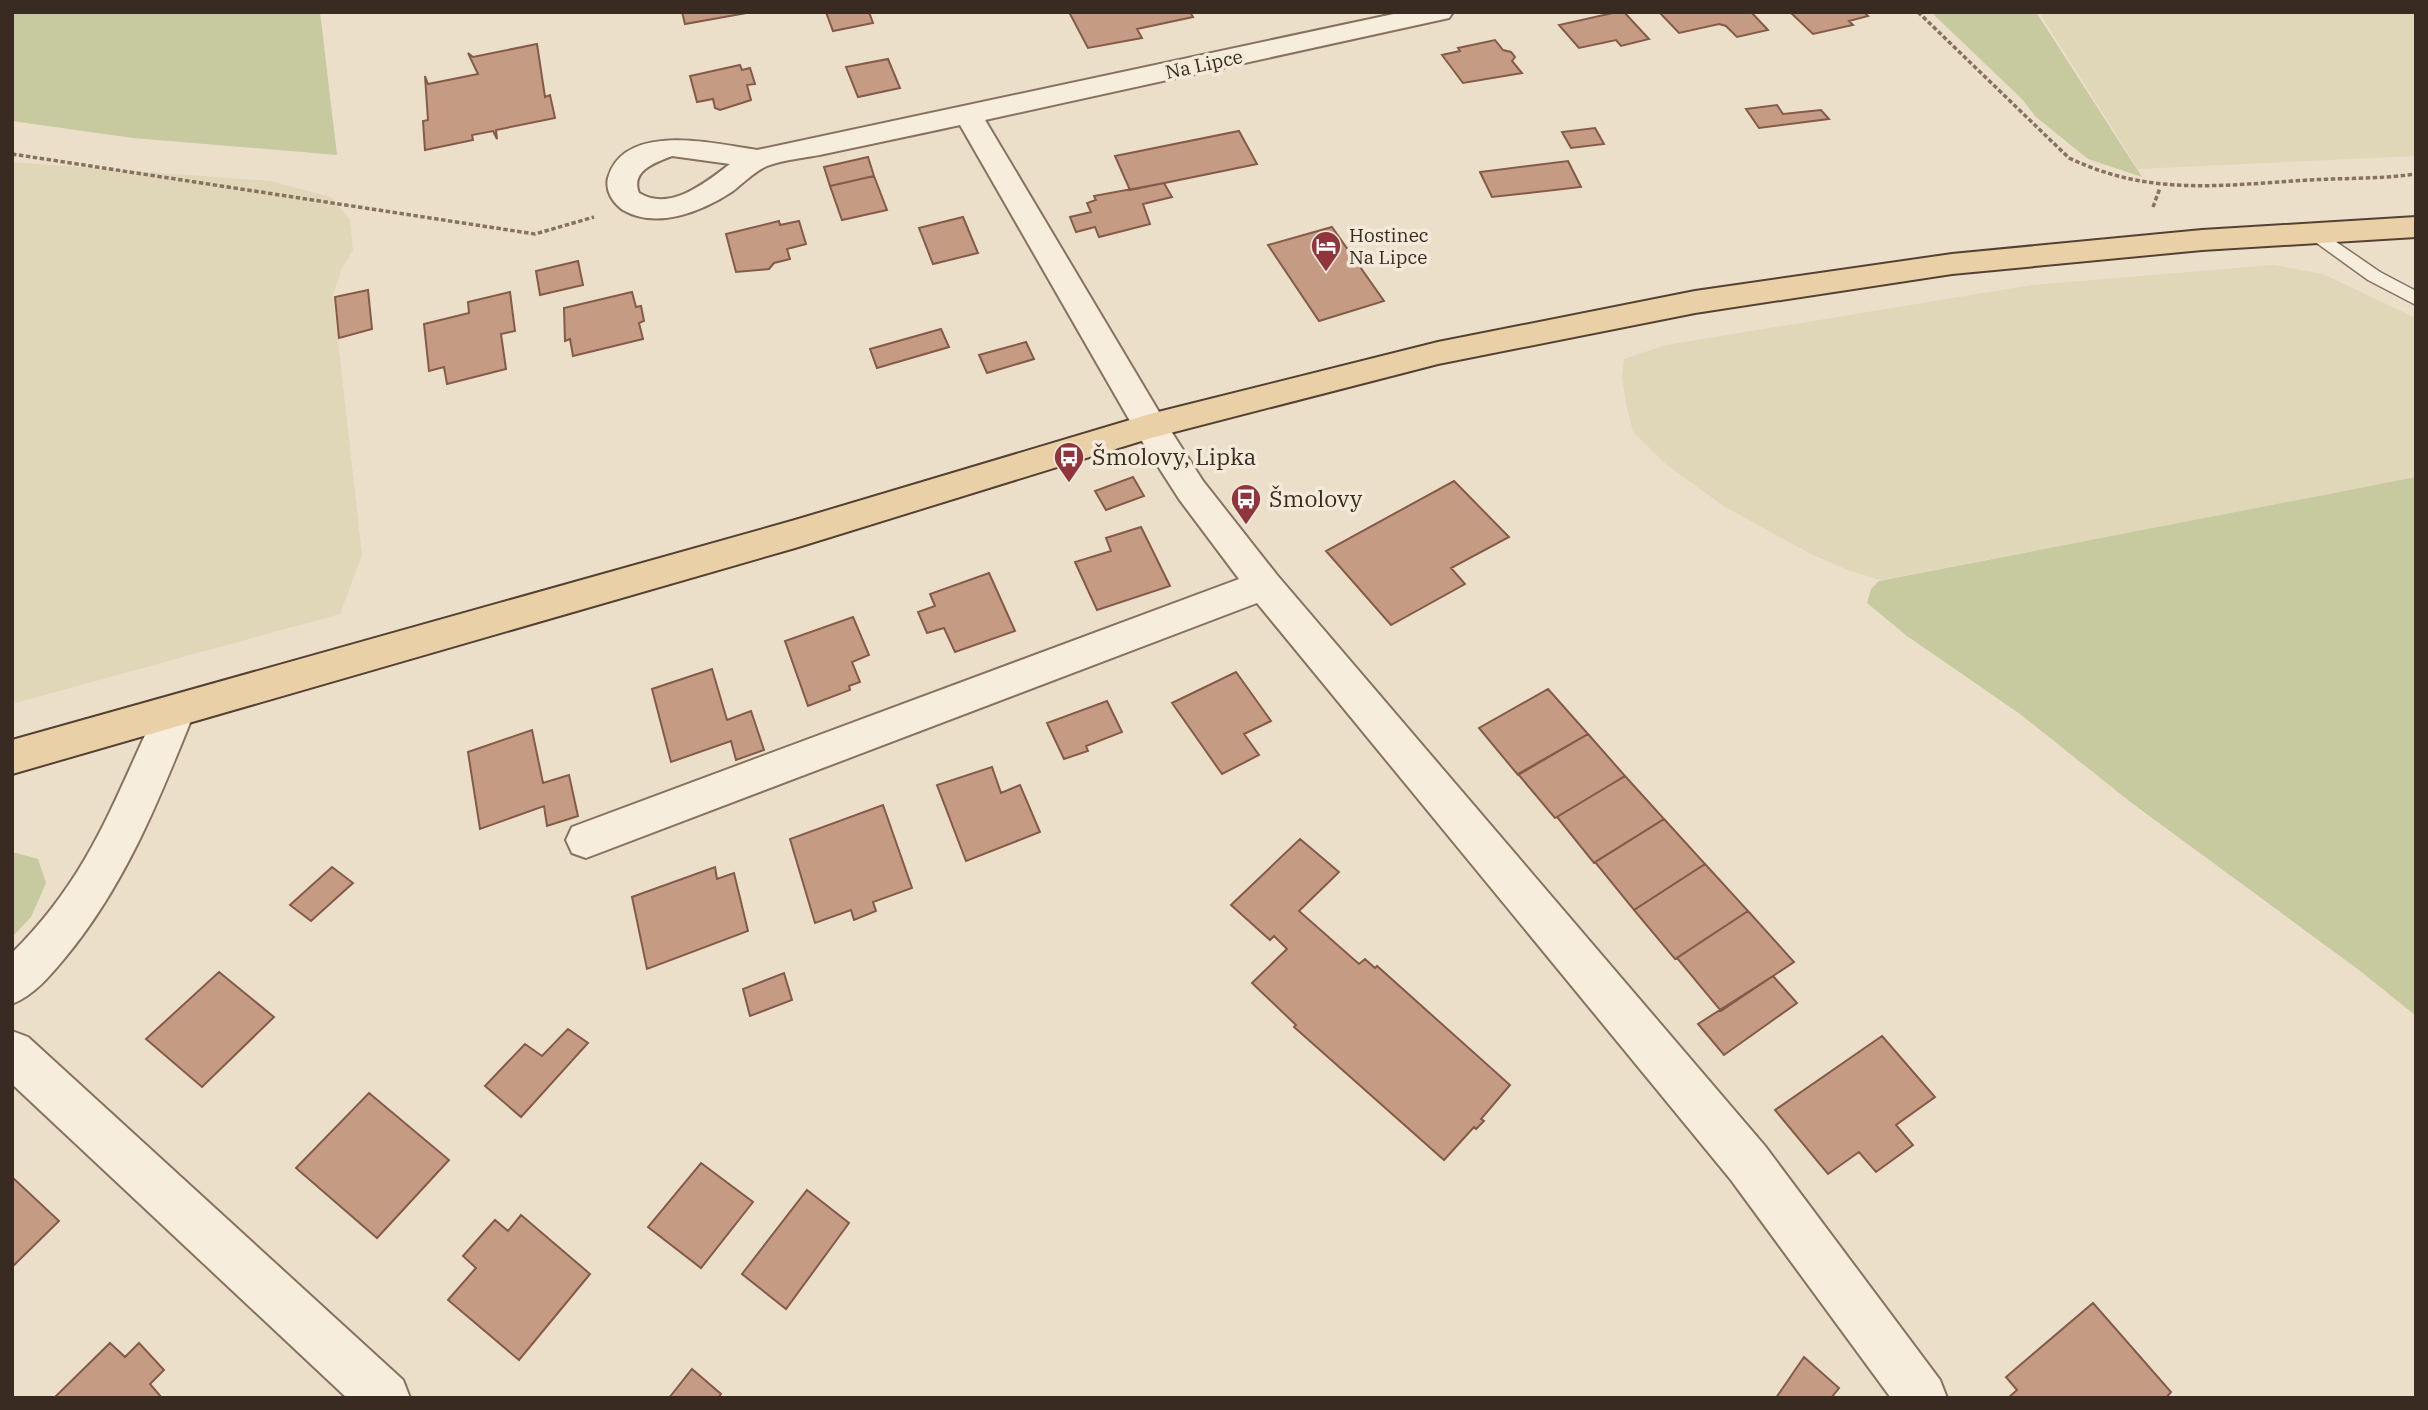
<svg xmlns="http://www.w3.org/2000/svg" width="2428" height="1410" font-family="'IBM Plex Serif',serif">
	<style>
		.farmland { fill: #e0d7b8 }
		.green { fill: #c7c99f }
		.building { fill: #c69b84; stroke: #845b48; stroke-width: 2 }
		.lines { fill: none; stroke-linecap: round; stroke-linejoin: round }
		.service-casing { stroke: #877260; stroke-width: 3 }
		.minor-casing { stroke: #877260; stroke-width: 4 }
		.tertiary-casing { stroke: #877260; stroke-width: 4 }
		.primary-casing { stroke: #554133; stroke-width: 4 }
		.path { stroke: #877260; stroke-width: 3.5; stroke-dasharray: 4.5 2.5; stroke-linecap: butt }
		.service { fill: #f7eddd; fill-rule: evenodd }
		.minor { fill: #f7eddd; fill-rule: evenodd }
		.tertiary { fill: #f7eddd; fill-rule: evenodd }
		.primary { fill: #ead0a6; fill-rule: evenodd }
		.labels { text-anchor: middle; stroke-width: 7; stroke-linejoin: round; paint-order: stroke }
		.far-street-label { font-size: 19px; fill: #392b22; stroke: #f3ead9 }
		.far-poi-label { font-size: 19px; fill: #392b22; stroke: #f3ead9; text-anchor: start }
		.poi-label { font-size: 23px; fill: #392b22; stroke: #f3ead9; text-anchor: start }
	</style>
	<rect width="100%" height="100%" fill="#ebdfca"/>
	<path class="farmland" d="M 2039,12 L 2416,12 L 2416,156 L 2138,169 Z
		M 12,162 L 271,181 L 331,197 L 350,220 L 353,250 L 341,270 L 333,295 L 362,555 L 340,614 L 12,704 Z
		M 2274,265 L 2323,274 L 2416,318 L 2416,477 L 1881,580 L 1850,571 L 1811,554 L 1725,507 L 1668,466 L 1633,432 L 1627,408 L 1622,377 L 1624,359 L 1666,345 L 2032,285 Z"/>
	<path class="green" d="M 12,12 L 320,12 L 337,155 L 133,138 L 12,121 Z
		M 1931,12 L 2036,12 L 2142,177 L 2088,159 L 2036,117 L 2022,99 Z
		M 2416,477 L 2416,1016 L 2359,970 L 2133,804 L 2020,714 L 1907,636 L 1867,603 L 1871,589 L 1879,581 Z
		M 12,852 L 38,859 L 46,883 L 31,917 L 12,937 Z"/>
	<path class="building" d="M 682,12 L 747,12 L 747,13 L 685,24 Z
		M 826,12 L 869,12 L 873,23 L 833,31 Z
		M 1069,12 L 1190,12 L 1193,17 L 1137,29 L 1142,38 L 1088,48 Z
		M 1617,12 L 1624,12 L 1649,39 L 1621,46 L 1616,40 L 1579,48 L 1559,25 Z
		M 1659,12 L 1751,12 L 1768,30 L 1737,37 L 1726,26 L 1719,24 L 1679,33 Z
		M 1790,12 L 1864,12 L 1868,16 L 1849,21 L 1853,25 L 1813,34 Z
		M 1495,40 L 1503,50 L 1511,52 L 1515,57 L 1512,61 L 1522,73 L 1463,83 L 1442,55 L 1460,51 L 1458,48 Z
		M 537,44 L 545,97 L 550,95 L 555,118 L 496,130 L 497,139 L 493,131 L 472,135 L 473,140 L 425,150 L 423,121 L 428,120 L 425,76 L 428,84 L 478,74 L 468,53 L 473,57 Z
		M 888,59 L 900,88 L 858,97 L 846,67 Z
		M 740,65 L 742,70 L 750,68 L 755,84 L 747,85 L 751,100 L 720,110 L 715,108 L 713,99 L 697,102 L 690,76 Z
		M 1777,105 L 1783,114 L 1821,110 L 1829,119 L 1759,128 L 1746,109 Z
		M 1595,128 L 1604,144 L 1571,148 L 1562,132 Z
		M 1239,131 L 1257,164 L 1130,190 L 1115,156 Z
		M 868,157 L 874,176 L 830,186 L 824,167 Z
		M 1568,161 L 1581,187 L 1492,197 L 1480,172 Z
		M 874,176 L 887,210 L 842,220 L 830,186 Z
		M 1164,183 L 1172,197 L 1143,204 L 1150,224 L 1099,237 L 1095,227 L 1076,232 L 1070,217 L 1091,212 L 1087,203 L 1096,200 L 1094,196 Z
		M 963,217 L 978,253 L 933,264 L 919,228 Z
		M 779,221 L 780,225 L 799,221 L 806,244 L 787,249 L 790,259 L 774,263 L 769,269 L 736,272 L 726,234 Z
		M 1332,227 L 1384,301 L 1319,321 L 1268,245 Z
		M 578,261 L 583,285 L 540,295 L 536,271 Z
		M 368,290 L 372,329 L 339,338 L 335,297 Z
		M 510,292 L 515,331 L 501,334 L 506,369 L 447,384 L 444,367 L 429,371 L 424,324 L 469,313 L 468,302 Z
		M 632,292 L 636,307 L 641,306 L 644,321 L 639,323 L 643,339 L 573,356 L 570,339 L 565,341 L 564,308 Z
		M 941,329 L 949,347 L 877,368 L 870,349 Z
		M 1026,342 L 1034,359 L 987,373 L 979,355 Z
		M 1133,477 L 1144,496 L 1106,510 L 1095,491 Z
		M 1454,481 L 1509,537 L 1451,568 L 1465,584 L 1391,625 L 1326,551 Z
		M 1141,527 L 1170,586 L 1097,610 L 1075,562 L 1111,551 L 1106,538 Z
		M 989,573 L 1015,631 L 955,652 L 944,628 L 927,633 L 918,612 L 935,606 L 930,594 Z
		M 853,617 L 869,655 L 852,662 L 860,682 L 849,686 L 850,690 L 808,706 L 785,641 Z
		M 712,669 L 727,720 L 751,711 L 764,750 L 736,760 L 731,741 L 671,762 L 652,689 Z
		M 1236,672 L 1271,721 L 1244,734 L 1259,755 L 1222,774 L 1172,703 Z
		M 1548,689 L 1588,734 L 1518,775 L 1479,728 Z
		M 1107,701 L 1122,732 L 1086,746 L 1088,751 L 1064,759 L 1047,723 Z
		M 532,730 L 543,783 L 569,775 L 578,816 L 547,826 L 544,806 L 480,829 L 468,752 Z
		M 1588,734 L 1625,776 L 1555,818 L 1518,774 Z
		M 992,767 L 1001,793 L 1020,785 L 1040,832 L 966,861 L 937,785 Z
		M 1625,776 L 1664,819 L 1594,863 L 1557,817 Z
		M 883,805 L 912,888 L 873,902 L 876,911 L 854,920 L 851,910 L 815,923 L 790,839 Z
		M 1664,819 L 1705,864 L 1634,910 L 1595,862 Z
		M 1300,839 L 1339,872 L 1299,911 L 1359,964 L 1365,959 L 1375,968 L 1377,966 L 1510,1085 L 1481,1119 L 1484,1121 L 1476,1129 L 1474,1127 L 1444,1160 L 1294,1027 L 1296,1025 L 1252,983 L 1287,949 L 1274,936 L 1270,940 L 1231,905 Z
		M 1705,864 L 1748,911 L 1675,959 L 1634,910 Z
		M 332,867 L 353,883 L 311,921 L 290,905 Z
		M 715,867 L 717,879 L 734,873 L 748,931 L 647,969 L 632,897 Z
		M 1748,911 L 1794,962 L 1721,1011 L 1677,958 Z
		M 219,972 L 274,1017 L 202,1087 L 146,1039 Z
		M 784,973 L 792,1000 L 750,1016 L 743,989 Z
		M 1773,976 L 1797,1003 L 1724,1055 L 1698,1024 Z
		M 568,1029 L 588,1043 L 521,1117 L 485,1086 L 525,1044 L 542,1056 Z
		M 1882,1036 L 1935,1097 L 1896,1125 L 1913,1145 L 1876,1172 L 1859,1152 L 1828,1174 L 1775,1110 Z
		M 369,1093 L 449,1160 L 377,1238 L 296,1168 Z
		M 701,1163 L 753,1202 L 701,1268 L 648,1227 Z
		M 12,1177 L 59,1221 L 12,1267 Z
		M 807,1190 L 849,1223 L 786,1309 L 742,1274 Z
		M 521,1215 L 590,1274 L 519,1360 L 448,1300 L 476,1268 L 463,1256 L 495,1220 L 508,1231 Z
		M 2093,1303 L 2171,1392 L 2166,1398 L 2008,1398 L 2017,1390 L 2006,1377 Z
		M 110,1343 L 125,1357 L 139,1343 L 164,1370 L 150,1384 L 162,1398 L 54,1398 Z
		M 1804,1357 L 1839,1388 L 1831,1398 L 1776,1398 Z
		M 692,1369 L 721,1394 L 718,1398 L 669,1398 Z"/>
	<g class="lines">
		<g class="service-casing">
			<path id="service" d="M 2313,226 L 2380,272 L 2416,291 L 2416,305 L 2368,280 L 2307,236 L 2304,232 L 2307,228 Z"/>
		</g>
		<g class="minor-casing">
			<path id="minor" d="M 1403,12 L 1453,12 L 1449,18 L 1440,20 L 985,120 L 1162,417 L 1203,481 L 1277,575 L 1765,1146 L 1940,1380 L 1947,1398 L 1891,1398 L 1731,1180 L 1257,603 L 586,858 L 572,853 L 566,840 L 572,827 L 1239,579 L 1179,499 L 1138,435 L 960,125 C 915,135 870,144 824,154 C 806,158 785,159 767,166 C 755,171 743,183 733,191 C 703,211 657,230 623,210 C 613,203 605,191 608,178 C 624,121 716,144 757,150 ZM 672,156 L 730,164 C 705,183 670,212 639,193 C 630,171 656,162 672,156 Z
				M 12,1031 L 28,1037 L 403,1380 L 410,1398 L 347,1398 L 12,1084 Z"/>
		</g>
		<g class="tertiary-casing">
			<path id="tertiary" d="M 175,697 L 189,701 L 194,713 C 159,800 125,886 64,959 C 49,977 34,995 12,1004 L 12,953 C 92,874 114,798 161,701 Z"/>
		</g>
		<g class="primary-casing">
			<path id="primary" d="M 2416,217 L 2416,237 L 2202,250 L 1952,274 L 1695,313 L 1438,364 L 1151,438 L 795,548 L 12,774 L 12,740 L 795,520 L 1150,414 L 1438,342 L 1695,291 L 1952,254 L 2202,230 Z"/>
		</g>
		<path class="path" d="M 1918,12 L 2069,158 C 2151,197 2222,185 2309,180 C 2345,178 2381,179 2416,174
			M 12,154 L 535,234 L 594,217
			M 2153,207 L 2160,188"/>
		<use href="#service" class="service"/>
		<use href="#minor" class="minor"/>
		<use href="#tertiary" class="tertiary"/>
		<use href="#primary" class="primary"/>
	</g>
	<defs>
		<g id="hotel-pin" transform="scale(1.575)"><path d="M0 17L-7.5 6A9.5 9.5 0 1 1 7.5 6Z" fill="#91353c" stroke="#f3ead9"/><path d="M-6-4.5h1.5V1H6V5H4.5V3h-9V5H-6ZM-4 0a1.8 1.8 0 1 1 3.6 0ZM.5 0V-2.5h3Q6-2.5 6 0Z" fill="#fff"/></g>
		<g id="bus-pin" transform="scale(1.575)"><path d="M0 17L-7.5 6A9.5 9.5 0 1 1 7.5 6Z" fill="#91353c" stroke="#f3ead9"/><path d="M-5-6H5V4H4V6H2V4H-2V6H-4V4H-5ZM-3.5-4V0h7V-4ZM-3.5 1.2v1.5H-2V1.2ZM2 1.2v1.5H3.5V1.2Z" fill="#fff"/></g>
	</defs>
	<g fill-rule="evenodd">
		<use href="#hotel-pin" x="1326" y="246"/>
		<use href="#bus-pin" x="1069" y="457"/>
		<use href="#bus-pin" x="1246" y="499"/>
	</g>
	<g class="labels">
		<g class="far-street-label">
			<text transform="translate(1204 64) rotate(-12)" y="7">Na Lipce</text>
		</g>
		<g class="far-poi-label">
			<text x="1349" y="242">Hostinec<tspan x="1349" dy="22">Na Lipce</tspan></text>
		</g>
		<g class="poi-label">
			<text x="1092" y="465">Šmolovy, Lipka</text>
			<text x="1269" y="507">Šmolovy</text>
		</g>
	</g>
	<rect width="2428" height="1410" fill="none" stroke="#392b22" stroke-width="28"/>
</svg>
